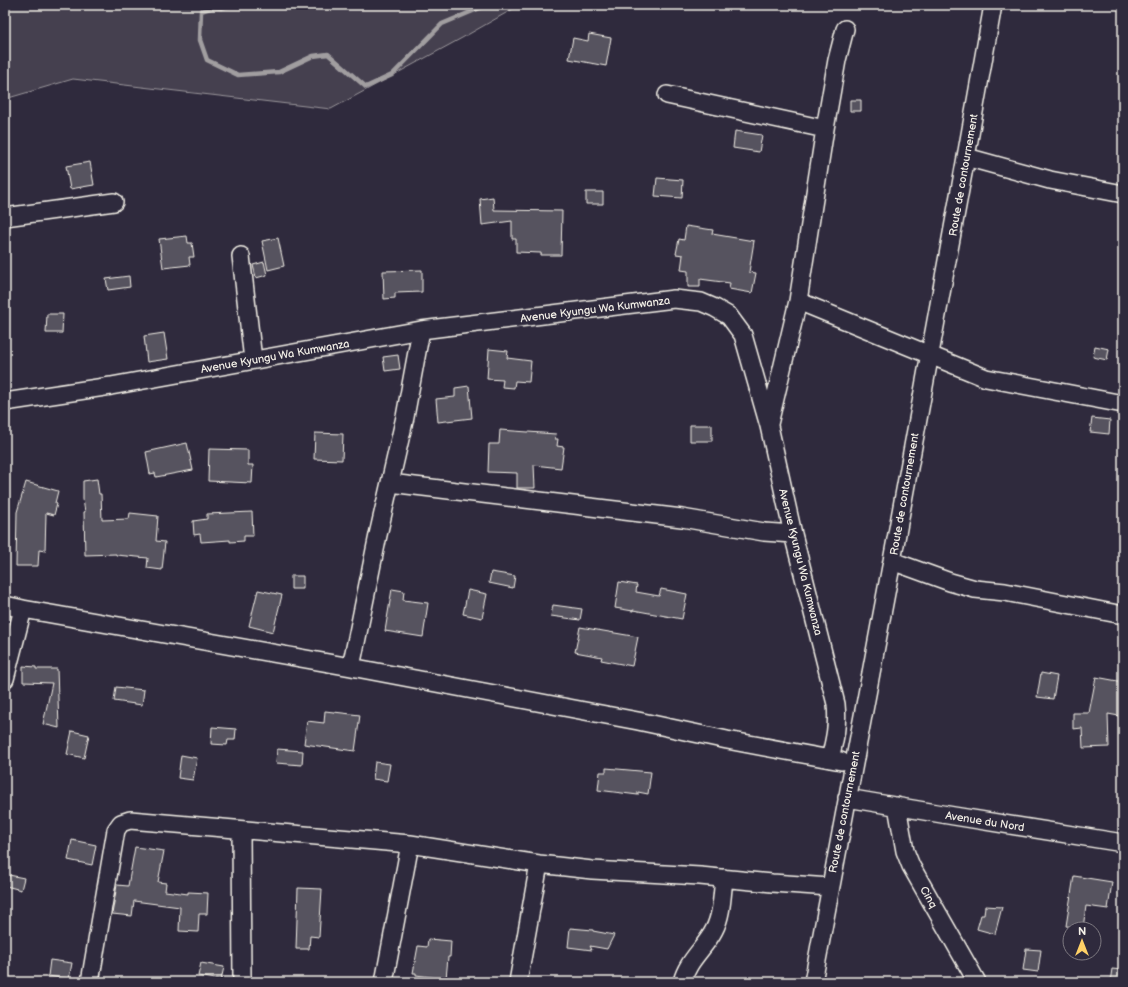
<svg xmlns="http://www.w3.org/2000/svg" width="1128" height="987" font-family="'Balsamiq Sans',sans-serif">
	<style>
		.green { fill: #454050; stroke: #9c989c }
		.lines { fill: none; stroke-linecap: round; stroke-linejoin: round }
		.stream { stroke: #a19ea0; stroke-width: 4.5 }
		.building { fill: #56525f; stroke: #f4f1e8 }
		.minor-casing { stroke: #f4f1e8; stroke-width: 20 }
		.minor { stroke: #2f2a3d; stroke-width: 17 }
		.labels { text-anchor: middle; stroke-width: 3; stroke-linejoin: round; paint-order: stroke }
		.street-label { font-size: 11px; fill: #f4f1e8; stroke: #2f2a3d }
	</style>
	<rect width="100%" height="100%" fill="#2f2a3d"/>
	<filter id="ink" filterUnits="userSpaceOnUse"><feTurbulence type="fractalNoise" baseFrequency=".025" numOctaves="2"/><feDisplacementMap in="SourceGraphic" scale="8" xChannelSelector="R" yChannelSelector="G"/><feConvolveMatrix kernelMatrix="1 2 1 2 8 2 1 2 1" color-interpolation-filters="sRGB"/></filter>
	<g filter="url(#ink)">
		<path class="green" d="M 5,5 L 520,5 L 462,38 L 331,109 L 73,79 L 5,99 Z"/>
		<g class="lines">
			<path class="stream" d="M 232,5 L 221,8 L 213,7 L 201,11 L 200,40 L 207,60 L 238,75 L 279,72 L 313,56 L 328,54 L 366,87 L 392,75 L 442,24 L 487,5"/>
		</g>
		<path class="building" d="M 589,34 L 611,38 L 606,66 L 569,59 L 573,38 L 588,41 Z
			M 850,100 L 861,100 L 861,111 L 850,111 Z
			M 735,131 L 762,135 L 759,152 L 733,148 Z
			M 90,162 L 94,185 L 70,189 L 66,166 Z
			M 657,178 L 683,180 L 682,198 L 655,196 Z
			M 586,192 L 603,192 L 603,204 L 586,204 Z
			M 493,197 L 494,210 L 562,211 L 561,255 L 541,255 L 541,253 L 516,252 L 516,239 L 512,239 L 512,221 L 482,225 L 480,199 Z
			M 686,226 L 713,230 L 712,234 L 754,241 L 749,272 L 756,273 L 752,293 L 729,289 L 730,283 L 700,279 L 700,287 L 688,287 L 688,271 L 681,270 L 683,255 L 676,254 L 679,239 L 684,240 Z
			M 187,236 L 188,243 L 192,243 L 194,257 L 189,257 L 190,265 L 163,268 L 159,239 Z
			M 278,238 L 284,266 L 268,270 L 262,241 Z
			M 264,262 L 267,275 L 256,278 L 253,265 Z
			M 422,270 L 422,292 L 395,293 L 395,298 L 384,299 L 383,271 Z
			M 129,276 L 130,287 L 108,290 L 106,279 Z
			M 47,314 L 63,314 L 62,333 L 46,333 Z
			M 164,333 L 168,359 L 147,362 L 144,336 Z
			M 1095,346 L 1109,349 L 1107,360 L 1093,357 Z
			M 489,349 L 508,351 L 507,358 L 531,361 L 529,382 L 515,381 L 514,388 L 502,387 L 503,380 L 487,379 Z
			M 398,355 L 400,369 L 385,371 L 383,357 Z
			M 469,386 L 472,418 L 438,422 L 436,399 L 455,397 L 455,388 Z
			M 1092,418 L 1110,420 L 1109,434 L 1090,432 Z
			M 690,425 L 712,425 L 712,441 L 690,441 Z
			M 500,430 L 556,434 L 555,439 L 558,439 L 557,446 L 564,447 L 561,468 L 534,465 L 535,488 L 517,488 L 517,473 L 488,472 L 489,444 L 499,444 Z
			M 315,433 L 343,434 L 342,460 L 314,459 Z
			M 187,443 L 193,470 L 156,477 L 155,473 L 150,474 L 146,452 Z
			M 209,449 L 248,450 L 248,465 L 253,465 L 252,483 L 208,481 Z
			M 97,479 L 99,494 L 101,494 L 102,520 L 129,519 L 130,513 L 158,516 L 156,541 L 165,542 L 162,570 L 147,568 L 148,558 L 116,555 L 116,554 L 85,555 L 84,512 L 85,512 L 83,499 L 83,481 Z
			M 26,482 L 58,491 L 55,503 L 57,504 L 54,515 L 46,513 L 45,551 L 39,550 L 38,566 L 16,566 L 17,512 Z
			M 252,512 L 253,536 L 244,536 L 244,541 L 230,542 L 230,540 L 201,542 L 200,534 L 194,535 L 193,521 L 207,519 L 207,514 Z
			M 491,572 L 515,576 L 513,588 L 489,583 Z
			M 291,576 L 303,576 L 303,589 L 291,589 Z
			M 619,582 L 637,585 L 636,592 L 659,596 L 661,589 L 687,594 L 682,619 L 633,610 L 633,611 L 615,608 Z
			M 392,589 L 404,591 L 403,600 L 428,603 L 423,637 L 385,631 Z
			M 258,590 L 282,595 L 273,632 L 249,626 Z
			M 468,590 L 487,594 L 482,618 L 463,614 Z
			M 553,605 L 582,609 L 580,620 L 551,616 Z
			M 580,627 L 638,637 L 632,666 L 601,660 L 602,657 L 575,652 Z
			M 23,666 L 36,667 L 36,669 L 57,669 L 59,728 L 43,724 L 52,683 L 23,682 Z
			M 1041,673 L 1057,676 L 1053,699 L 1037,697 Z
			M 1096,677 L 1123,682 L 1123,697 L 1119,716 L 1108,714 L 1109,747 L 1083,748 L 1082,728 L 1073,729 L 1073,713 L 1089,713 Z
			M 116,687 L 144,690 L 142,705 L 114,701 Z
			M 325,711 L 360,715 L 355,751 L 304,744 L 307,721 L 324,723 Z
			M 212,727 L 236,729 L 235,740 L 228,740 L 227,745 L 211,744 Z
			M 72,731 L 89,735 L 84,758 L 67,754 Z
			M 277,749 L 303,751 L 302,765 L 276,763 Z
			M 181,755 L 197,758 L 193,780 L 178,778 Z
			M 375,762 L 390,764 L 387,781 L 373,779 Z
			M 606,768 L 651,772 L 648,794 L 638,792 L 638,795 L 598,790 L 600,772 L 606,772 Z
			M 72,840 L 96,845 L 92,865 L 68,860 Z
			M 135,847 L 164,851 L 158,882 L 166,883 L 165,891 L 188,894 L 188,892 L 208,893 L 207,914 L 199,914 L 198,932 L 179,931 L 180,907 L 134,901 L 132,916 L 112,914 L 117,885 L 128,886 Z
			M 9,875 L 24,878 L 21,890 L 6,886 Z
			M 1074,876 L 1112,882 L 1108,909 L 1086,906 L 1083,928 L 1066,926 Z
			M 298,888 L 322,889 L 319,937 L 310,936 L 309,949 L 296,949 Z
			M 985,906 L 1002,907 L 995,934 L 977,929 L 981,915 L 984,915 Z
			M 570,928 L 593,930 L 593,931 L 614,935 L 607,949 L 590,946 L 592,950 L 568,947 Z
			M 428,939 L 451,941 L 450,957 L 448,957 L 446,979 L 416,975 L 416,973 L 413,973 L 418,946 L 427,947 Z
			M 1026,949 L 1041,950 L 1038,972 L 1023,970 Z
			M 50,960 L 72,963 L 69,979 L 48,976 Z
			M 201,963 L 224,967 L 221,980 L 198,976 Z
			M 1112,969 L 1122,970 L 1121,982 L 1110,982 Z"/>
		<g class="lines">
			<g class="minor-casing">
				<path id="minor" d="M 667,95 L 825,129
					M 966,157 L 1050,180 L 1123,194
					M 5,217 L 114,202
					M 241,256 L 253,360
					M 798,301 L 986,378 L 1123,404
					M 5,402 L 111,386 L 421,330 L 674,299 L 701,302 L 715,308 L 729,316 L 743,335 L 769,426 L 793,534 L 836,704 C 838,725 835,738 830,759
					M 769,424 L 798,301 L 825,129 L 837,60 L 845,29
					M 390,483 L 682,518 L 764,532 L 793,534
					M 892,561 L 950,582 L 975,589 L 1005,592 L 1123,615
					M 5,605 L 23,609
					M 351,667 L 638,721 L 727,740 L 841,761
					M 5,679 L 23,609 L 351,667 L 378,535 L 405,417 L 421,330
					M 847,798 L 954,816 L 1123,843
					M 897,806 L 905,851 L 911,866 L 977,982
					M 241,830 L 242,982
					M 90,982 L 116,830 L 121,823 L 130,820 L 410,844
					M 384,982 L 410,844 L 539,864 L 592,870 L 700,876 L 772,883 L 830,887
					M 518,982 L 539,864
					M 682,982 C 687,961 705,948 714,930 C 722,915 722,895 724,878
					M 813,982 L 892,561 L 966,157 L 993,5"/>
			</g>
			<use href="#minor" class="minor"/>
		</g>
	</g>
	<g class="labels">
		<g class="street-label">
			<text transform="translate(963 175) rotate(-80)" y="4">Route de contournement</text>
			<text transform="translate(595 309) rotate(-7)" y="4">Avenue Kyungu Wa Kumwanza</text>
			<text transform="translate(275 356) rotate(-10)" y="4">Avenue Kyungu Wa Kumwanza</text>
			<text transform="translate(904 494) rotate(-80)" y="4">Route de contournement</text>
			<text transform="translate(801 562) rotate(76)" y="4">Avenue Kyungu Wa Kumwanza</text>
			<text transform="translate(844 812) rotate(-79)" y="4">Route de contournement</text>
			<text transform="translate(985 821) rotate(9)" y="4">Avenue du Nord</text>
			<text transform="translate(929 897) rotate(60)" y="4">Cinq</text>
		</g>
	</g>
	<rect width="1128" height="987" fill="none" stroke="#2f2a3d" stroke-width="20"/>
	<rect x="10" y="10" width="1108" height="967" fill="none" stroke="#f4f1e8" stroke-width="1.5" filter="url(#ink)"/>
	<g transform="translate(1082 941)"><circle r="19" fill="#2f2a3d" stroke="#7e7a81"/>
	<path d="M0-3L7 15L0 10L-7 15Z" fill="#ffd166"/>
	<text y="-6" font-size="11" font-weight="bold" text-anchor="middle" fill="#f4f1e8">N</text>
	</g>
</svg>
